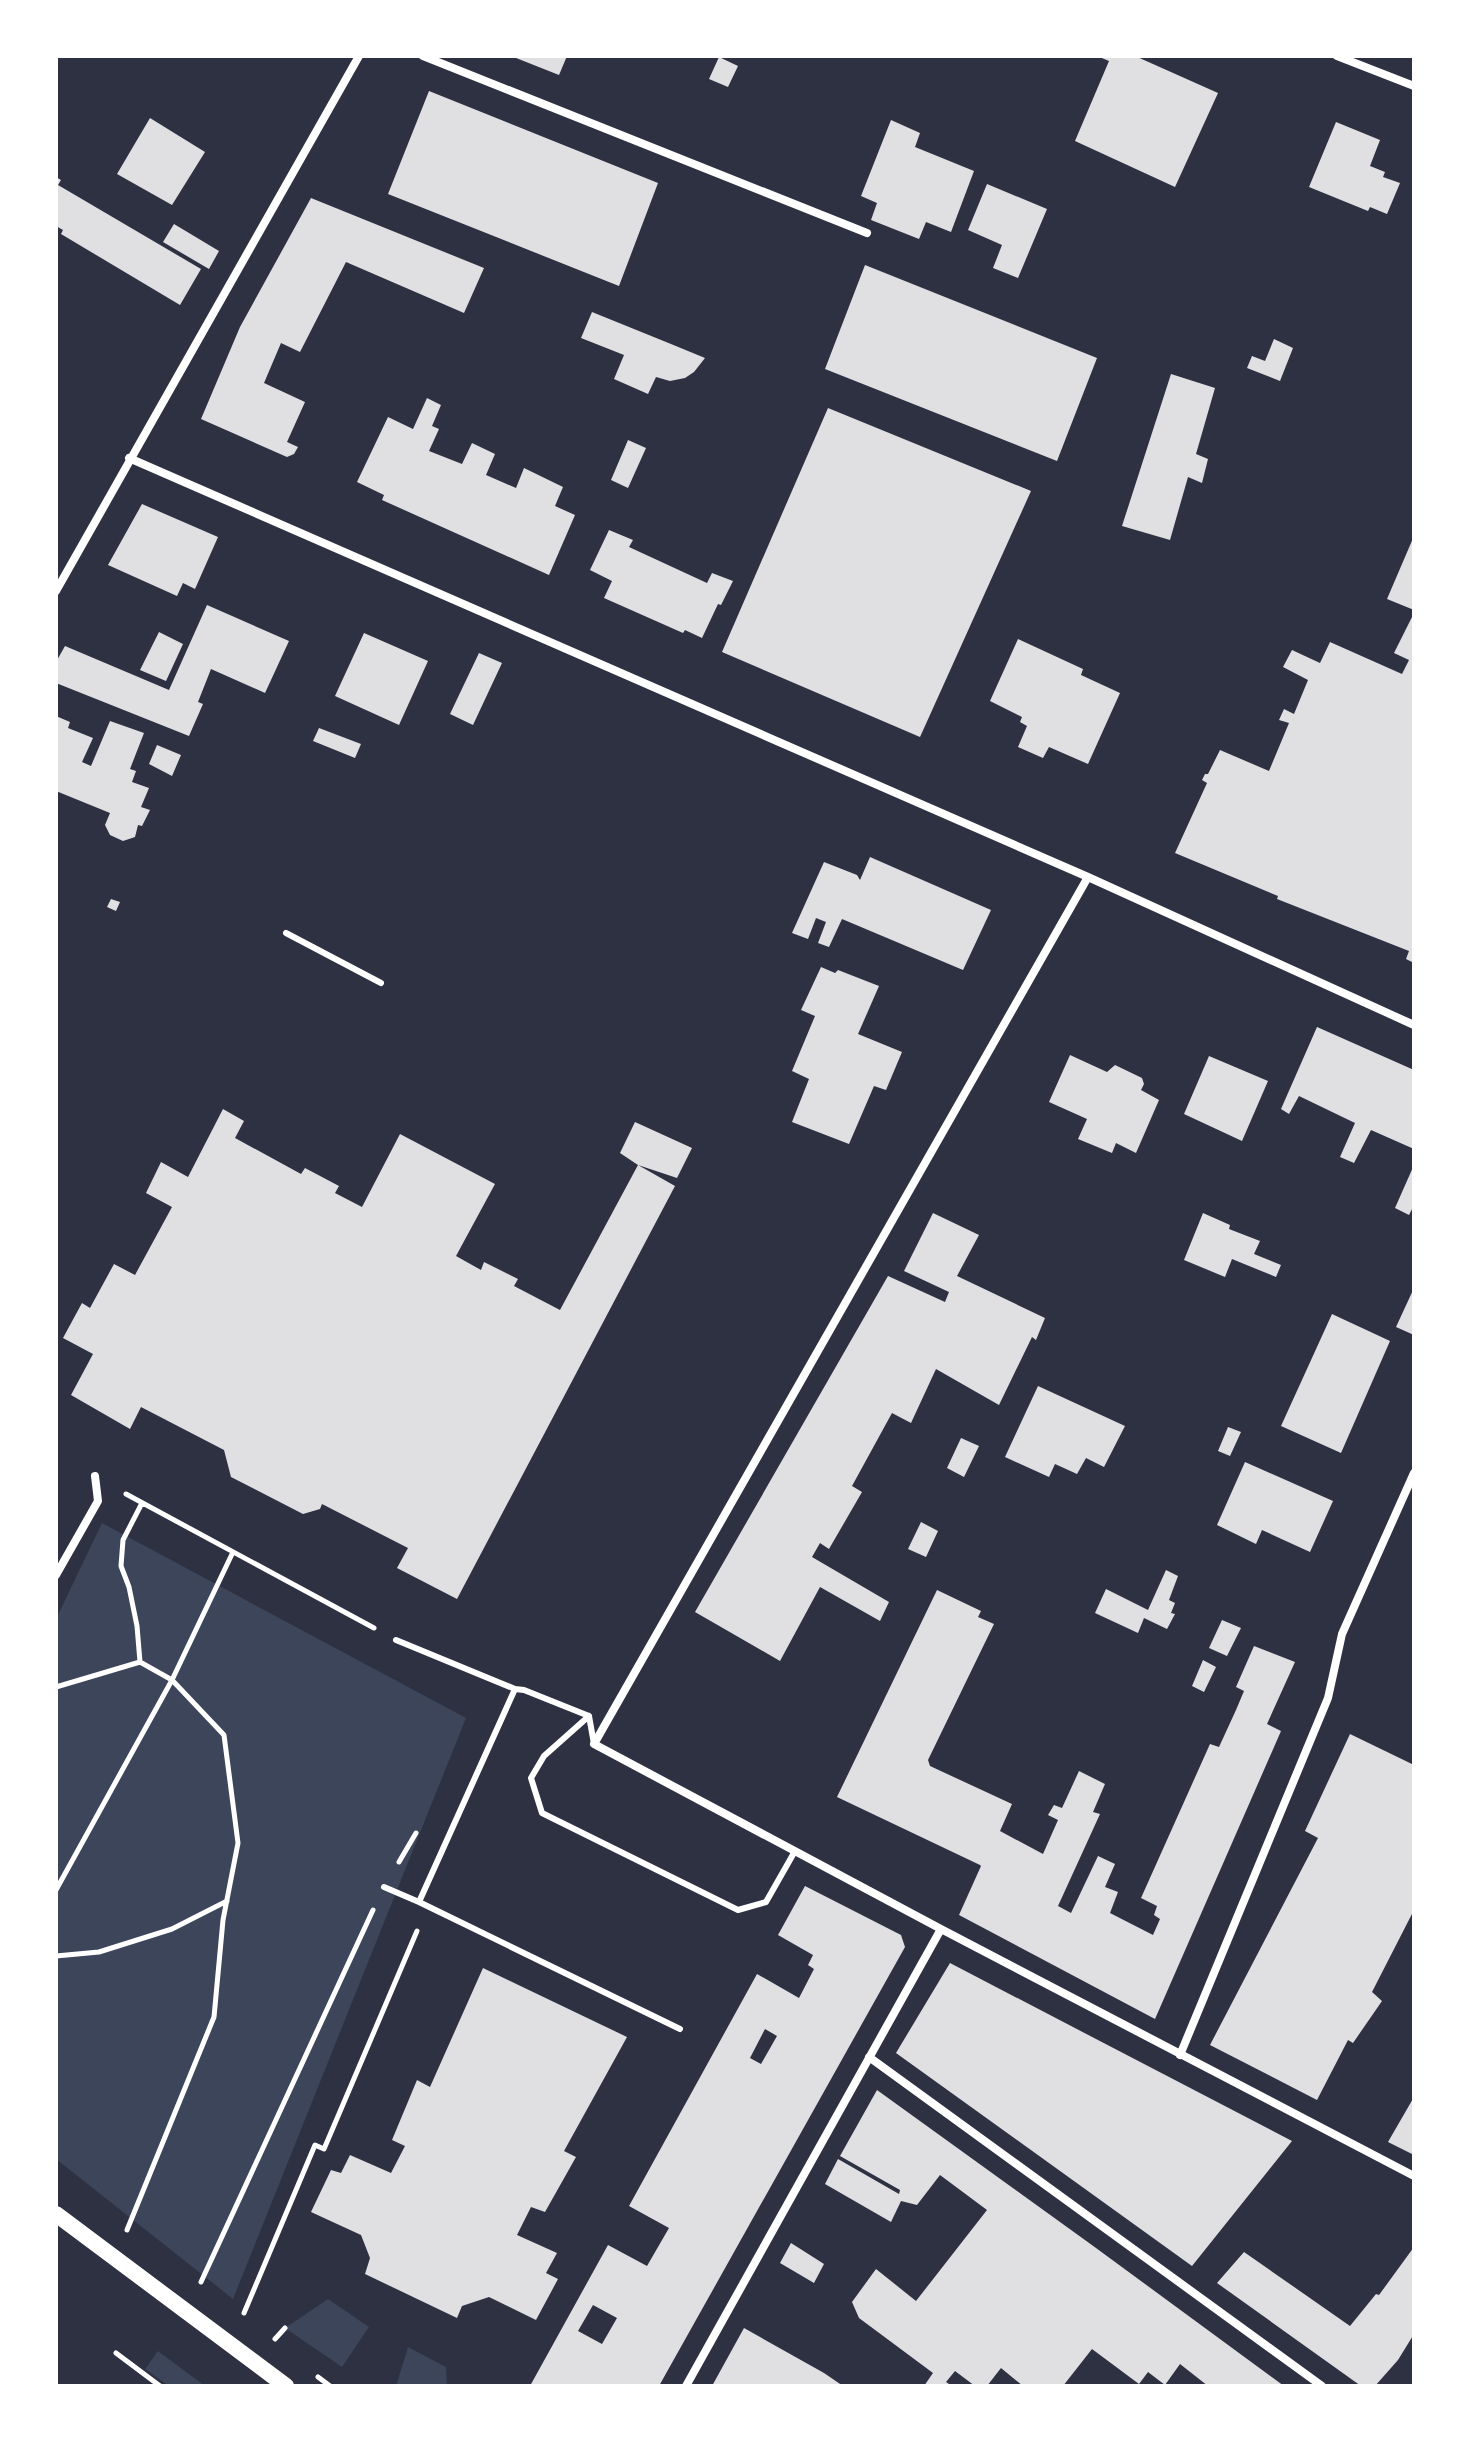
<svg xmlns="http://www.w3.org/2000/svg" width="1470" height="2442" font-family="Ubuntu,sans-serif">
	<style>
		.green { fill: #3c4559 }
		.building { fill: #e0e0e3; fill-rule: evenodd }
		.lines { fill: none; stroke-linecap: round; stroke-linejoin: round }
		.path { stroke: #fff; stroke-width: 5 }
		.service { stroke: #fff; stroke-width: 6 }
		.minor { stroke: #fff; stroke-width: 8 }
		.secondary { stroke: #fff; stroke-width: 16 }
	</style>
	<rect width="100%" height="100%" fill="#2d3142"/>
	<path class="green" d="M 102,1523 L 466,1718 L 233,2299 L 56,2159 L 56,1619 Z
		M 328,2299 L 369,2327 L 342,2367 L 285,2328 Z
		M 408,2347 L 446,2367 L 447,2386 L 396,2386 Z
		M 158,2351 L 205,2386 L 169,2386 L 145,2369 Z"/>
	<path class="building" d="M 511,56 L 567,56 L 559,75 Z
		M 1097,56 L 1135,56 L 1218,93 L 1175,187 L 1075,141 L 1109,61 Z
		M 719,57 L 738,66 L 728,87 L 709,79 Z
		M 429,91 L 658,183 L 619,286 L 388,194 Z
		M 150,118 L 205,152 L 172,205 L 117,174 Z
		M 891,120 L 920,133 L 915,147 L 974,171 L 951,232 L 926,222 L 919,239 L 871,220 L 877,203 L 861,196 Z
		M 1336,122 L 1380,140 L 1370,166 L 1385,172 L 1383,177 L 1400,183 L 1387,214 L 1370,207 L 1368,211 L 1309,187 Z
		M 56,177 L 61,180 L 58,185 L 201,269 L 180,305 L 61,234 L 63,230 L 56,226 Z
		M 987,184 L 1047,209 L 1018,278 L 993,268 L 1002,245 L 968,230 Z
		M 311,198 L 484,268 L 464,313 L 346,262 L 300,352 L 281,343 L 264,383 L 305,402 L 287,442 L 298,447 L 294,454 L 287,457 L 201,419 L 240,327 Z
		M 174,224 L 219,251 L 209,269 L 163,242 Z
		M 865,265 L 1097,358 L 1057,461 L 825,369 Z
		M 592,312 L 671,344 L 705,358 L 694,372 L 685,378 L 670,381 L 656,377 L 648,394 L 614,379 L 624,355 L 581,338 Z
		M 1274,339 L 1293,348 L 1280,381 L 1247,368 L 1252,356 L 1265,361 Z
		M 1171,374 L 1215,388 L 1196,454 L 1208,459 L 1202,483 L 1188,477 L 1170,540 L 1122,526 Z
		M 427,398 L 441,405 L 432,426 L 439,429 L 429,451 L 462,464 L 472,443 L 495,454 L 486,475 L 516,488 L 524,468 L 563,487 L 555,506 L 575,515 L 549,575 L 382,500 L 384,495 L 357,482 L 388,417 L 413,429 Z
		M 828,408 L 1031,491 L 920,737 L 722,652 Z
		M 628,440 L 646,448 L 628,488 L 611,480 Z
		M 142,504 L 218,537 L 195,589 L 183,583 L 177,596 L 108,565 Z
		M 609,530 L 633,540 L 629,547 L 707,583 L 712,573 L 733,581 L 721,605 L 718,604 L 702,638 L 685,630 L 683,633 L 604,598 L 612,581 L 590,570 Z
		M 1414,536 L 1414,610 L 1387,599 Z
		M 207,605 L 289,641 L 265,693 L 211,669 L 198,702 L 203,704 L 189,736 L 56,683 L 56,662 L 65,646 L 169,690 Z
		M 1414,613 L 1413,880 L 1414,963 L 1406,959 L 1409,951 L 1277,899 L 1278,896 L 1175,853 L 1207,783 L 1202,780 L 1205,774 L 1208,774 L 1220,750 L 1269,771 L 1289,723 L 1279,720 L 1284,709 L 1294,714 L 1308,680 L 1283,667 L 1292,650 L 1320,663 L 1330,642 L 1402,674 L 1409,660 L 1394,653 Z
		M 159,632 L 183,644 L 166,681 L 140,670 Z
		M 364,633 L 428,661 L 399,725 L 335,696 Z
		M 1018,639 L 1083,669 L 1081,675 L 1120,693 L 1088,764 L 1049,747 L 1043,758 L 1018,747 L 1027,726 L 1020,722 L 1022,717 L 990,701 Z
		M 479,653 L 502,663 L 473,725 L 450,714 Z
		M 56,716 L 70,722 L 68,728 L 93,738 L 82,762 L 91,766 L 110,721 L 144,733 L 130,769 L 136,771 L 132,782 L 149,788 L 141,807 L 150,810 L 142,826 L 138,825 L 135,837 L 123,841 L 110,835 L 105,825 L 110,813 L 56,791 Z
		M 319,728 L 361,744 L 355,758 L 313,741 Z
		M 157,745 L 181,755 L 172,776 L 149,764 Z
		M 870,857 L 991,910 L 963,970 L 842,919 L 829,947 L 818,943 L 826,922 L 816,918 L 808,939 L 792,933 L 824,862 L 857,875 L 860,880 Z
		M 111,899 L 120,902 L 116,911 L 107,907 Z
		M 821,967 L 835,973 L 838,970 L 879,986 L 858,1034 L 902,1052 L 886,1090 L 874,1086 L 849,1144 L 792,1122 L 809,1079 L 792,1071 L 815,1016 L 801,1010 Z
		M 1317,1027 L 1414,1070 L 1414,1149 L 1371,1130 L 1354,1163 L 1340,1157 L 1355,1123 L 1299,1096 L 1289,1114 L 1281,1109 Z
		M 1070,1055 L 1107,1072 L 1115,1065 L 1142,1078 L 1144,1084 L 1141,1090 L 1159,1100 L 1136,1153 L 1116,1143 L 1112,1153 L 1078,1139 L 1087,1119 L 1049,1102 Z
		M 1209,1056 L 1268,1081 L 1242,1141 L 1184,1114 Z
		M 223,1109 L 244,1121 L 235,1138 L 301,1174 L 305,1168 L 339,1186 L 335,1193 L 362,1207 L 400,1134 L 495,1184 L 456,1256 L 481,1270 L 484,1262 L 518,1279 L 514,1286 L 560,1310 L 638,1165 L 620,1153 L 635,1122 L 692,1148 L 677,1178 L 638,1165 L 675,1186 L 457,1599 L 397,1568 L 408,1548 L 322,1504 L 320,1509 L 303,1514 L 231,1477 L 224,1450 L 141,1407 L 130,1429 L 71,1395 L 93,1354 L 63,1338 L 82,1303 L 90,1308 L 114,1264 L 135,1275 L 172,1207 L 146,1193 L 161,1162 L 188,1177 Z
		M 1414,1165 L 1414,1205 L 1409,1215 L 1395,1208 Z
		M 933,1213 L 979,1235 L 957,1276 L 1045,1318 L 1036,1340 L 1032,1337 L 999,1405 L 936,1369 L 911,1423 L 892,1413 L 852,1486 L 862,1492 L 829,1549 L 820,1543 L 812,1557 L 889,1602 L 880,1621 L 820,1587 L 780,1661 L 695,1612 L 888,1276 L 945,1302 L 949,1292 L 904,1271 Z
		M 1203,1213 L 1230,1225 L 1229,1229 L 1260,1241 L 1254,1254 L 1281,1265 L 1276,1277 L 1232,1259 L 1225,1277 L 1184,1260 Z
		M 1414,1288 L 1414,1335 L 1396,1327 Z
		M 1332,1314 L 1390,1341 L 1341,1453 L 1281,1426 Z
		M 1038,1386 L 1125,1426 L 1104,1467 L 1086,1458 L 1077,1474 L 1055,1464 L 1049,1477 L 1005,1457 Z
		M 1228,1427 L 1241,1432 L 1230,1456 L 1218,1451 Z
		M 961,1438 L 979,1446 L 964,1477 L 947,1468 Z
		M 1245,1462 L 1333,1501 L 1310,1552 L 1262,1530 L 1256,1544 L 1217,1525 Z
		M 921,1522 L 938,1531 L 926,1557 L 908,1549 Z
		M 1166,1570 L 1178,1576 L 1169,1600 L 1175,1603 L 1171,1613 L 1175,1614 L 1167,1629 L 1144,1618 L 1138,1633 L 1095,1613 L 1106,1589 L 1148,1610 Z
		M 937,1590 L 981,1611 L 978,1617 L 994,1624 L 928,1760 L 930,1766 L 1012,1804 L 1000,1831 L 1043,1854 L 1058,1820 L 1048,1815 L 1054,1805 L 1062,1808 L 1079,1771 L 1105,1784 L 1093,1812 L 1100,1814 L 1058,1906 L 1071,1913 L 1098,1856 L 1115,1864 L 1105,1887 L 1118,1892 L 1110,1913 L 1153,1935 L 1160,1919 L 1154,1915 L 1157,1906 L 1141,1898 L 1210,1744 L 1219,1747 L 1236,1710 L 1244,1691 L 1236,1687 L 1254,1646 L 1295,1662 L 1267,1724 L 1281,1731 L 1155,2019 L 959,1915 L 981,1866 L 980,1865 L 837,1797 Z
		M 1222,1620 L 1241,1628 L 1227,1656 L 1209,1648 Z
		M 1203,1660 L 1216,1667 L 1204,1692 L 1192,1686 Z
		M 1350,1734 L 1414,1765 L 1414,1910 L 1372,1992 L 1382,2001 L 1353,2043 L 1348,2040 L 1317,2100 L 1210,2045 L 1318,1838 L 1305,1831 Z
		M 805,1886 L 901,1935 L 905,1947 L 659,2386 L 530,2386 L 608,2245 L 647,2266 L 669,2228 L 629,2206 L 757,1974 L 799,1998 L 814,1969 L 808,1965 L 813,1955 L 778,1935 ZM 765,2029 L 777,2036 L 761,2064 L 750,2058 ZM 593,2305 L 617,2318 L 602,2344 L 578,2331 Z
		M 950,1963 L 1292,2141 L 1192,2266 L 896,2053 Z
		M 483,1968 L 627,2037 L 564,2151 L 576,2157 L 545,2212 L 531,2207 L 517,2235 L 557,2253 L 546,2273 L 558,2279 L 536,2320 L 489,2297 L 462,2306 L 457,2318 L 365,2274 L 370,2258 L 361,2235 L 311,2212 L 331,2170 L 341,2173 L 350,2155 L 391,2173 L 405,2146 L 392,2140 L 417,2080 L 430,2087 Z
		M 877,2090 L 1096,2248 L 1284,2386 L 1208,2386 L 1180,2364 L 1165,2385 L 1148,2372 L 1139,2384 L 1092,2349 L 1063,2386 L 1023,2386 L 1001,2368 L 987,2386 L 975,2386 L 955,2371 L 946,2382 L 952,2386 L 924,2386 L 933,2373 L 859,2318 L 852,2302 L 876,2269 L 916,2301 L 987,2210 L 940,2175 L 917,2205 L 901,2201 L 891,2222 L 825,2184 L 838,2159 L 899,2194 L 900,2190 L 840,2156 Z
		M 1414,2097 L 1414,2155 L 1388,2142 Z
		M 791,2243 L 824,2264 L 814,2283 L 780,2263 Z
		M 1414,2247 L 1414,2334 L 1398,2360 L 1375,2386 L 1361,2386 L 1217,2283 L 1244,2252 L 1350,2326 L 1376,2294 L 1379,2295 Z
		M 744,2328 L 824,2373 L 843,2386 L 712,2386 Z"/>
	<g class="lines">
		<path class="path" d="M 126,1494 L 374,1628
			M 140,1662 L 137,1626 L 129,1587 L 121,1566 L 123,1540 L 142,1503
			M 56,1687 L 140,1662 L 172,1680 L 224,1735 L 238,1843 L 223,1920 L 214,2017 L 127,2230
			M 399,1862 L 416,1833
			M 56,1890 L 172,1680 L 233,1552
			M 56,1956 L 99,1952 L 172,1929 L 227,1901
			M 201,2282 L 373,1910
			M 244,2313 L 315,2145 L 324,2149 L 417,1931
			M 275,2339 L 285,2328
			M 116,2353 L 160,2386
			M 318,2377 L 330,2386"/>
		<path class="service" d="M 286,933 L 381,983
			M 396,1640 L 515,1689 L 524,1690 L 589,1716 L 594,1744
			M 589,1716 L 544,1756 L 531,1778 L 542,1813 L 738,1910 L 766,1902 L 795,1851
			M 384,1887 L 419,1902 L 680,2029
			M 419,1902 L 515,1689"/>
		<path class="minor" d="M 423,56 L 867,233
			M 1337,56 L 1414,86
			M 129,458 L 1088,877 L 1414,1025
			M 56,591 L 359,56
			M 1088,877 L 594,1744 L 941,1929 L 1414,2176
			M 56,1575 L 98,1501 L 95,1476
			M 1180,2055 L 1328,1698 L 1342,1634 L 1414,1473
			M 869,2057 L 1322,2386
			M 686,2386 L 941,1929"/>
		<path class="secondary" d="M 56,2214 L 286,2386"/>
	</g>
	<rect width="1470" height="2442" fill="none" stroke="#ffffff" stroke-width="116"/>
</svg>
